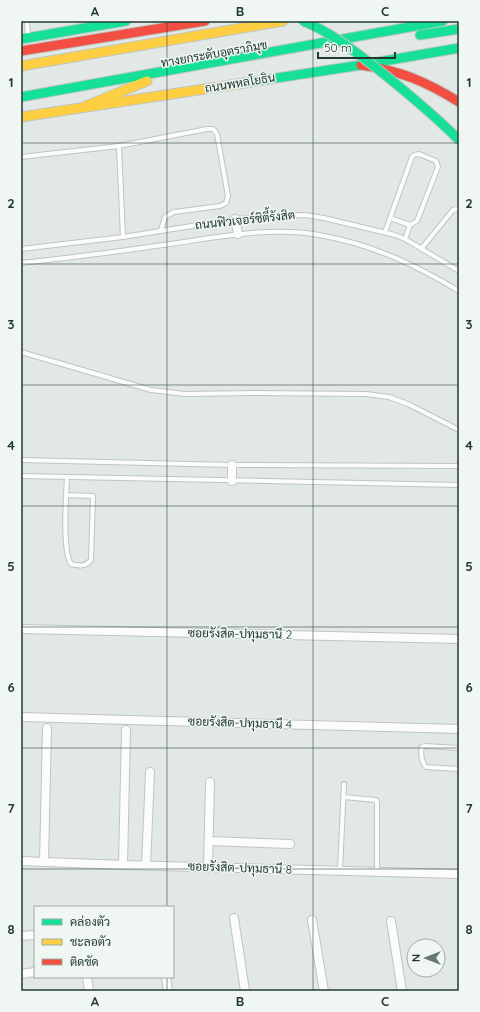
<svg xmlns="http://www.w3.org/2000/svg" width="480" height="1012" font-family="Quicksand,Sarabun,sans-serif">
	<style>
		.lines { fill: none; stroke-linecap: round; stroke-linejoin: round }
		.lane-casing { stroke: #bfc5c2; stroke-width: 6 }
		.street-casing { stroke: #bfc5c2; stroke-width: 10 }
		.fast-casing { stroke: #bec6c2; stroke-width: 11 }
		.slow-casing { stroke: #bec6c2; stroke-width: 11 }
		.jam-casing { stroke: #bec6c2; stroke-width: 11 }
		.lane { stroke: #fbfcfb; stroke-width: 4 }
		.street { stroke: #fbfcfb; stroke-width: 8 }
		.fast { stroke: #16e098; stroke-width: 9 }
		.slow { stroke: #ffcf43; stroke-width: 9 }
		.jam { stroke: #f24e42; stroke-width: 9 }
		.fast-bridge-casing { stroke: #bcc4c1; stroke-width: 11; stroke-linecap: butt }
		.fast-bridge { stroke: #16e098; stroke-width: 9 }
		.grid { fill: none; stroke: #213a31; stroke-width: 1; stroke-opacity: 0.55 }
		.labels { text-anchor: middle; stroke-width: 3; stroke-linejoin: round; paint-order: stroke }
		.street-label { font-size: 12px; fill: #213a31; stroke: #f0f7f3 }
		.neatline { fill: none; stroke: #213a31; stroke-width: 1.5 }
		.grid-label { font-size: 13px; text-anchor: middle; font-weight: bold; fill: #213a31 }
	</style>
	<rect width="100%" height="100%" fill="#e2e8e5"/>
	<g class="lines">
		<g class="lane-casing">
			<path id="lane" d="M 27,21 L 28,37
				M 119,146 L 207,129 L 213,129 L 217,134 L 228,196 L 226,203 L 220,206 L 174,212 L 165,217 L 161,230
				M 21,157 L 119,146 L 123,237
				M 385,232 L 412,157 L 414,155 L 419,154 L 436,161 L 438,167 L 417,221 L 410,225 L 390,218
				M 405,239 L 410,225
				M 21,249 L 123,237 L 235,219 L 265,216 L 305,215 L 324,218 L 395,235 L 405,239 L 459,271
				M 421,249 L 453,210 L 459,208
				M 21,263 C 68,258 115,252 163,245 C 213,238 269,226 319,235 C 371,244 414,264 459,291
				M 21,352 L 151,390 L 185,394 L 256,393 L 366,394 L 389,397 L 408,404 L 459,430
				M 21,460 L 232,465 L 459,466
				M 21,476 L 459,485
				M 66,495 L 93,496 L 91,560 C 85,567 80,566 71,564 C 62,550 66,496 67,478
				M 459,748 L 425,746 L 422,747 C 420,753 422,763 426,767 L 459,769
				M 343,797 L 376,800 L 377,803 L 377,872
				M 340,870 L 344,784"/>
		</g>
		<g class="street-casing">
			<path id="street" d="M 235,219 L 238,234
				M 232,481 L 232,465
				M 21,629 L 459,639
				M 21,717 L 459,729
				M 209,841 L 290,844
				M 21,861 L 123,865 L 459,874
				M 44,862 L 47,728
				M 123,865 L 126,730
				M 146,866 L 150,772
				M 208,867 L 210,782
				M 234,918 L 245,991
				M 312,920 L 324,991
				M 391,921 L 402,991
				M 21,936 L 35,935
				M 21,974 L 35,972
				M 87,977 L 89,991
				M 166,977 L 168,991"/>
		</g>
		<g class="fast-casing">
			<path id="fast" d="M 420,35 L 459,29
				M 21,39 L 126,21
				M 244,83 L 361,65 L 459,48
				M 21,97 L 443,21"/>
		</g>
		<g class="slow-casing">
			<path id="slow" d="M 21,66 L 283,21
				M 81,108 L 147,81
				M 21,117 L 244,83"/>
		</g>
		<g class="jam-casing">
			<path id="jam" d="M 21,51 L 205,21
				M 361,65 C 401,71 425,81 459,102"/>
		</g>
		<use href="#lane" class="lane"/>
		<use href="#street" class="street"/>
		<use href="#fast" class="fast"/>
		<use href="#slow" class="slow"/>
		<use href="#jam" class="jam"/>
		<g class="fast-bridge-casing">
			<path id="fast-bridge" d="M 303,21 C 330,32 352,49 375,67 C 404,90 433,114 459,140"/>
		</g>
		<use href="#fast-bridge" class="fast-bridge"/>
	</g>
	<path class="grid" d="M 167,21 L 167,907M 313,21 L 313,991M 21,143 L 459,143M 21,264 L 459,264M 21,385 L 459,385M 21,506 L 459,506M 21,627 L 459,627M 21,748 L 459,748M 21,869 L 459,869M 167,977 L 167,991"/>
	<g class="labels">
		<g class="street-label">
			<text transform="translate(214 54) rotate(-10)" y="4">ทางยกระดับอุตราภิมุข</text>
			<text transform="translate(240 83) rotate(-9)" y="4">ถนนพหลโยธิน</text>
			<text transform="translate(245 220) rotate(-6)" y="4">ถนนฟิวเจอร์ซิตี้รังสิต</text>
			<text transform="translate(240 634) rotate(1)" y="4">ซอยรังสิต-ปทุมธานี 2</text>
			<text transform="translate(240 723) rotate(2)" y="4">ซอยรังสิต-ปทุมธานี 4</text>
			<text transform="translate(240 868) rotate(2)" y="4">ซอยรังสิต-ปทุมธานี 8</text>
		</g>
	</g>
	<rect width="480" height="1012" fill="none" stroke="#f0f7f3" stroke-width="44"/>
	<rect x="34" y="906" width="140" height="72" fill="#f0f7f3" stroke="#9daba5"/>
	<rect x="42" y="919" width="20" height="6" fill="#16e098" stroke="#9daba5"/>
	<text x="70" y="926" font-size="12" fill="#213a31">คล่องตัว</text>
	<rect x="42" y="939" width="20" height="6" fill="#ffcf43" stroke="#9daba5"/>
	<text x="70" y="946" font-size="12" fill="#213a31">ชะลอตัว</text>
	<rect x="42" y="959" width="20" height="6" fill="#f24e42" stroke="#9daba5"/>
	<text x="70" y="966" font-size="12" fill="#213a31">ติดขัด</text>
	<g transform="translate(426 958) rotate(270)"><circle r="19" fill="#f0f7f3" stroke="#9daba5"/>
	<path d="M0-3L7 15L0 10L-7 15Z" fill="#657770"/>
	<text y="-6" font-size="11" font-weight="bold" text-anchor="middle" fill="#213a31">N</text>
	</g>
	<path d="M318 52v6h77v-6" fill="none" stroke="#213a31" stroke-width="2"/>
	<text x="324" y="52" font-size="12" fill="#213a31" stroke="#f0f7f3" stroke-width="3" paint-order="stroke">50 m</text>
	<rect x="22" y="22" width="436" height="968" class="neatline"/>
	<g class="grid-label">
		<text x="95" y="16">A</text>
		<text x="240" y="16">B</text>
		<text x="385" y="16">C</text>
		<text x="11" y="87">1</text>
		<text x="469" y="87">1</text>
		<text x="11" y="208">2</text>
		<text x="469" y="208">2</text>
		<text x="11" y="329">3</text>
		<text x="469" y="329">3</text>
		<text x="11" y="450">4</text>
		<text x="469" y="450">4</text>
		<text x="11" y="571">5</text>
		<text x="469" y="571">5</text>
		<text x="11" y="692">6</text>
		<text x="469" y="692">6</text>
		<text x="11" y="813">7</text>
		<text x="469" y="813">7</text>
		<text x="11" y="934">8</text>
		<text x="469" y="934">8</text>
		<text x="95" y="1006">A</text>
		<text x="240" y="1006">B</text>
		<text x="385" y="1006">C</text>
	</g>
</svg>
